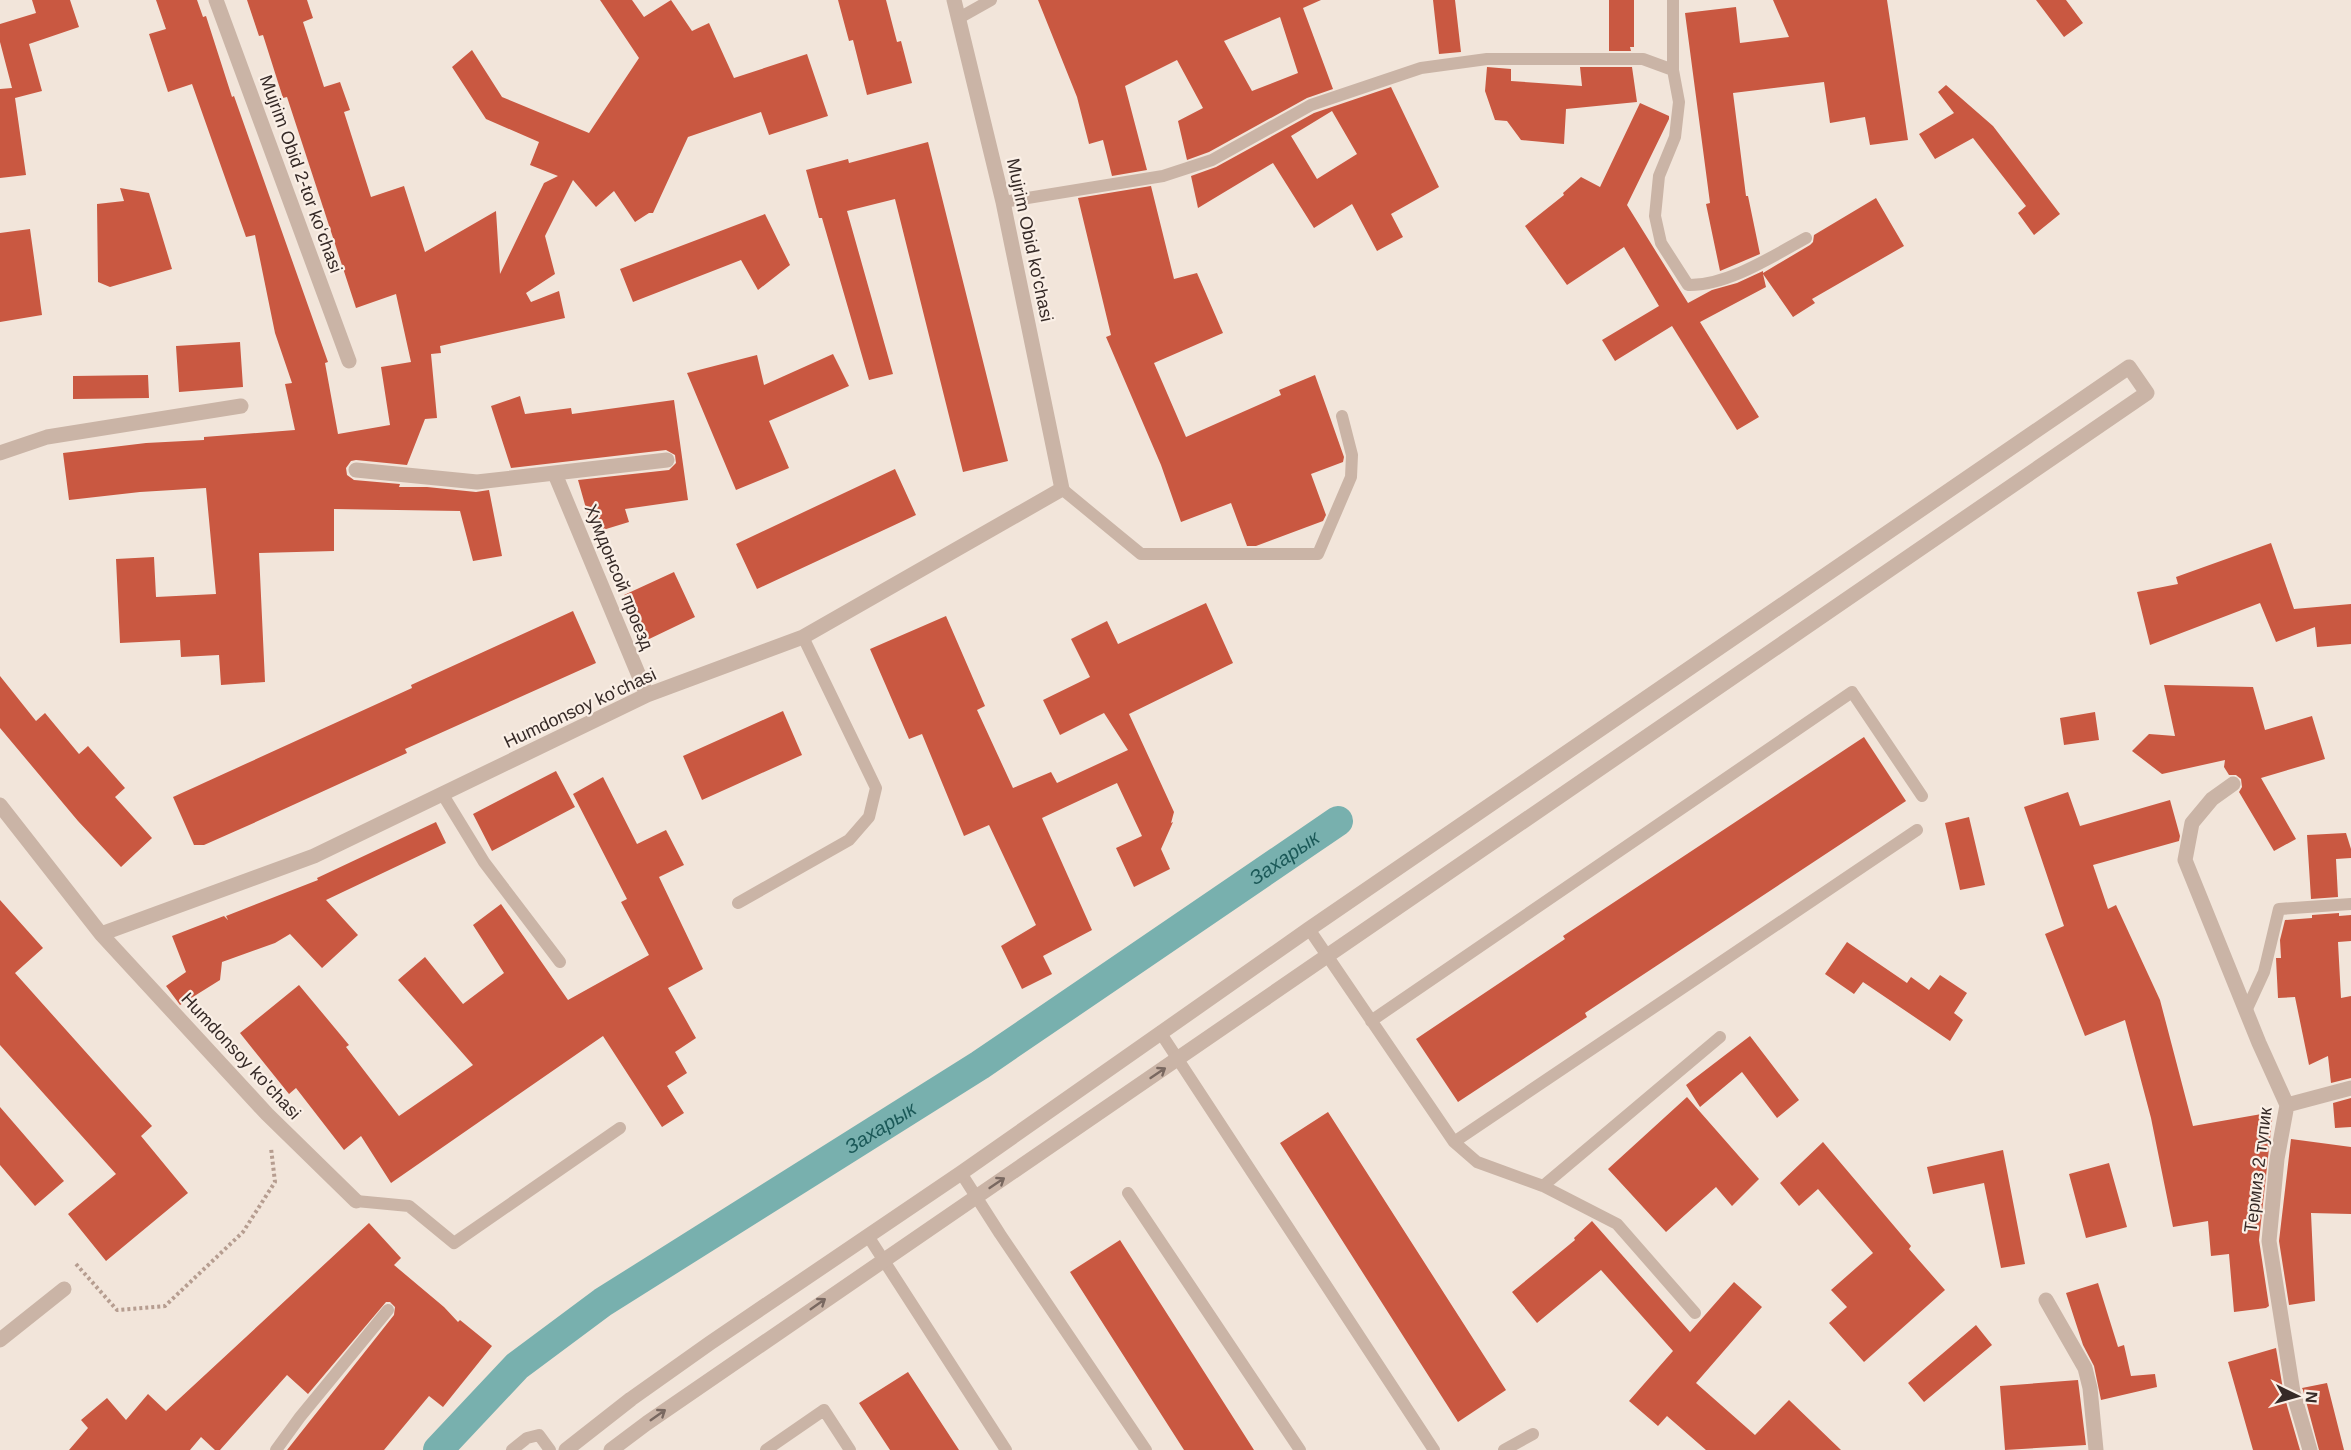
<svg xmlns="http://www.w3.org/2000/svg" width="2351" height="1450" font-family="Arial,sans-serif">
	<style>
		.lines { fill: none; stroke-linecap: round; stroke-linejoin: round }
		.canal { stroke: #78b0ae; stroke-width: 30 }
		.building { fill: #c95841; fill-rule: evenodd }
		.path { stroke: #b69d90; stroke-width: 4; stroke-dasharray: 3 3; stroke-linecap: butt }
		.service { stroke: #cab4a6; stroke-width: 12 }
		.minor { stroke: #cab4a6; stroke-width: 15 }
		.oneway { stroke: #796860 }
		.labels { text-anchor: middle; stroke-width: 4.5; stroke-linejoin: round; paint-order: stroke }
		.street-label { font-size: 18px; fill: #362a27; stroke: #faefe6 }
		.water-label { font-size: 20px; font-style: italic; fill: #1b5958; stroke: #faefe6 }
	</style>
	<rect width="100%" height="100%" fill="#f2e5da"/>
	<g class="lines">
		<path class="canal" id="s1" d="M 438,1450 L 517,1366 L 603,1302 L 980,1065 L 1338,821"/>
	</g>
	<path class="building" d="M 32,0 L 70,0 L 79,27 L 29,44 L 42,91 L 15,98 L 26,175 L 0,178 L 0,89 L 12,88 L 0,42 L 0,24 L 36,13 Z
		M 156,0 L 197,0 L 203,17 L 206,16 L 232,97 L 234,96 L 328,362 L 325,363 L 338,434 L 390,425 L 381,367 L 411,362 L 396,294 L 356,308 L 287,97 L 283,98 L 263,35 L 259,36 L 247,0 L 307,0 L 313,18 L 303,22 L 324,87 L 340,82 L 350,110 L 344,112 L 371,197 L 404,186 L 425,252 L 496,211 L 500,274 L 544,183 L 558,176 L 530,165 L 539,142 L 486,119 L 452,67 L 472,50 L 502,97 L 589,133 L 639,58 L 600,0 L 632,0 L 644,17 L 671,0 L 692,31 L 709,23 L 734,78 L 807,54 L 828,116 L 769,135 L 761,112 L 688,137 L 653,213 L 649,213 L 635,222 L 614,191 L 596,207 L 573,180 L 545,236 L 555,274 L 526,293 L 531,302 L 559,291 L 565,318 L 440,346 L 441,353 L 431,354 L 437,418 L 425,419 L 407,465 L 356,460 L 351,461 L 346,468 L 347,475 L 354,480 L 400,484 L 399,487 L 427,487 L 476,492 L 489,490 L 502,556 L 473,561 L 460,511 L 334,509 L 334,551 L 259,553 L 265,682 L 221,685 L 219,655 L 181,657 L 180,640 L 120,643 L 116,559 L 154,557 L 156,597 L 216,594 L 206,488 L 140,492 L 69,500 L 63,453 L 146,443 L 204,440 L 204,437 L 295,430 L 285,384 L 292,383 L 275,333 L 255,235 L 246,237 L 192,84 L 168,92 L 149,34 L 166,29 Z
		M 838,0 L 886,0 L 897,42 L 901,41 L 912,83 L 867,95 L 853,40 L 849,41 Z
		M 1038,0 L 1321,0 L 1303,8 L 1333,89 L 1307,98 L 1209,152 L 1187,160 L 1178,121 L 1203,108 L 1177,60 L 1125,86 L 1147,170 L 1112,176 L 1103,140 L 1089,144 L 1077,97 ZM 1280,17 L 1298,73 L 1252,91 L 1224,41 Z
		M 1433,0 L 1455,0 L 1461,52 L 1439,54 Z
		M 1609,0 L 1634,0 L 1634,47 L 1630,47 L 1631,51 L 1609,51 Z
		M 1773,0 L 1887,0 L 1908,140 L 1870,145 L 1865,117 L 1830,123 L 1824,82 L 1733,93 L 1746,196 L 1748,196 L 1760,254 L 1720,271 L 1706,204 L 1710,203 L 1685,13 L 1736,7 L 1740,43 L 1789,37 Z
		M 2036,0 L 2066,0 L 2083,23 L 2064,37 Z
		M 1487,67 L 1511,69 L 1511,81 L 1582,86 L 1580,67 L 1632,67 L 1637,102 L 1566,109 L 1564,144 L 1521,140 L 1507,121 L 1495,120 L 1485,91 Z
		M 1946,85 L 1993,126 L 2060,214 L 2034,235 L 2018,213 L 2026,206 L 1973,138 L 1935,159 L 1919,134 L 1954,113 L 1938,92 Z
		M 1391,87 L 1439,187 L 1391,214 L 1403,237 L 1377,251 L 1352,204 L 1314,228 L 1273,163 L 1198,208 L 1191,176 L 1216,167 L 1314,113 ZM 1332,111 L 1357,154 L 1317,179 L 1291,136 Z
		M 1640,103 L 1669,116 L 1669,119 L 1627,205 L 1688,303 L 1712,290 L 1737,283 L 1763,271 L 1763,273 L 1810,245 L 1813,242 L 1814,235 L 1876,198 L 1904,246 L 1812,299 L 1815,303 L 1793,317 L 1763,274 L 1766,287 L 1700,322 L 1759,417 L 1737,430 L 1672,326 L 1615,361 L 1602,340 L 1659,306 L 1624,247 L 1567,285 L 1525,226 L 1564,195 L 1563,193 L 1581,177 L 1600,187 Z
		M 928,142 L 1008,461 L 963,472 L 895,199 L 847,211 L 893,374 L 869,380 L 822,218 L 819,218 L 806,170 L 848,159 L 849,163 Z
		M 1151,186 L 1174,279 L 1197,273 L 1223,333 L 1154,363 L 1186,437 L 1281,395 L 1279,390 L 1315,375 L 1344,457 L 1343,462 L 1311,474 L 1326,515 L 1323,521 L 1256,546 L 1247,546 L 1231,503 L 1181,522 L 1161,465 L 1106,337 L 1111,335 L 1078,198 Z
		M 120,188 L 149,193 L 172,269 L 110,287 L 98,282 L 97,204 L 124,201 Z
		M 765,214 L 790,265 L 758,290 L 741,260 L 633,302 L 620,269 Z
		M 30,229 L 42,315 L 0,322 L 0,233 Z
		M 240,342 L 243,387 L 179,392 L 176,346 Z
		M 833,354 L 849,386 L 769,421 L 789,468 L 736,490 L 687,373 L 757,355 L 764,385 Z
		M 148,375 L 149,398 L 73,399 L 73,376 Z
		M 520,396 L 525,414 L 571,408 L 572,414 L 674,400 L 688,500 L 625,509 L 629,522 L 593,533 L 578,480 L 669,470 L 676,463 L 675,455 L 666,450 L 511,468 L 491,406 Z
		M 895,469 L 916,515 L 757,589 L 736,544 Z
		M 2271,543 L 2294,609 L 2351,604 L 2351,644 L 2317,647 L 2315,627 L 2276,642 L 2260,603 L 2150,645 L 2137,592 L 2178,584 L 2176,577 Z
		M 674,572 L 695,617 L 645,641 L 624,595 Z
		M 1206,603 L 1233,663 L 1129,714 L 1174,812 L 1171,823 L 1173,822 L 1161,849 L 1170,869 L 1134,887 L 1116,848 L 1142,836 L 1117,783 L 1042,818 L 1092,930 L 1043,956 L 1052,974 L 1022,989 L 1001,946 L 1036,925 L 989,825 L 964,836 L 922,734 L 909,739 L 870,649 L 946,616 L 985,706 L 977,710 L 1013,788 L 1051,772 L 1057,783 L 1128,750 L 1104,713 L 1060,735 L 1043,700 L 1090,677 L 1071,639 L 1107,621 L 1118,644 Z
		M 573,611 L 596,663 L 405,749 L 407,753 L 247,826 L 204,845 L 194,845 L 173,797 L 412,688 L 411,685 Z
		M 0,676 L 36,721 L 45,713 L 79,754 L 88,746 L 125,788 L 115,797 L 152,838 L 121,867 L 78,821 L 0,728 Z
		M 2164,685 L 2253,687 L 2265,730 L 2312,716 L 2325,759 L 2261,778 L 2296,839 L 2274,851 L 2239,792 L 2242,787 L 2241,779 L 2236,775 L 2229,775 L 2224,767 L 2225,760 L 2162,774 L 2132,751 L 2149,734 L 2175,736 Z
		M 783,711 L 802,755 L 702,800 L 683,756 Z
		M 2095,712 L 2099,740 L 2064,745 L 2060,718 Z
		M 1864,737 L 1906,801 L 1585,1013 L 1587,1017 L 1458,1102 L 1416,1039 L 1565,939 L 1563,936 Z
		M 556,771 L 575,807 L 492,851 L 473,814 Z
		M 603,777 L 637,844 L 666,830 L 684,865 L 659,877 L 703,969 L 668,988 L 696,1038 L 675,1052 L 687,1073 L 667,1086 L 684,1113 L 662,1127 L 603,1036 L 391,1183 L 361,1136 L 344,1150 L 296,1088 L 289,1094 L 240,1033 L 299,985 L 349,1045 L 346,1047 L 399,1116 L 473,1065 L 398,980 L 425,957 L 463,1004 L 504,973 L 473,925 L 501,904 L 568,1000 L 649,955 L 621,902 L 627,899 L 573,794 Z
		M 2068,792 L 2080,826 L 2170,800 L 2180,836 L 2179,841 L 2093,865 L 2108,909 L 2116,905 L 2160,1000 L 2193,1126 L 2273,1112 L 2259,1240 L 2269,1306 L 2266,1308 L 2234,1312 L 2229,1254 L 2211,1256 L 2208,1221 L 2173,1227 L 2151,1118 L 2125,1020 L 2085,1036 L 2045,934 L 2064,926 L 2024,807 Z
		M 1969,817 L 1985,885 L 1960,890 L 1945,823 Z
		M 436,822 L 446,843 L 326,900 L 358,935 L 322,968 L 290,934 L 275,943 L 222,962 L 220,980 L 180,1005 L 166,986 L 186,972 L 172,936 L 224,916 L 228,920 L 226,916 L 318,880 L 317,878 Z
		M 2346,833 L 2351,849 L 2351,858 L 2336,859 L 2338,897 L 2311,899 L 2307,835 Z
		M 0,900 L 43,948 L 15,973 L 152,1126 L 141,1136 L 188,1193 L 106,1261 L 68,1214 L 116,1174 L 0,1045 Z
		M 2339,913 L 2339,916 L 2351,915 L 2351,941 L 2338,942 L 2341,998 L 2351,996 L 2351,1078 L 2331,1083 L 2328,1056 L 2309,1065 L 2295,997 L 2278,998 L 2276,958 L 2281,958 L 2280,940 L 2285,920 L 2312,918 L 2312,915 Z
		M 1847,942 L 1907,983 L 1911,977 L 1929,990 L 1940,975 L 1967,993 L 1954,1013 L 1963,1020 L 1950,1041 L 1863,982 L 1854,994 L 1825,974 Z
		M 1750,1036 L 1799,1100 L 1777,1118 L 1742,1072 L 1700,1107 L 1686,1085 Z
		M 1687,1097 L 1759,1179 L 1732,1206 L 1716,1187 L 1666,1232 L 1608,1169 Z
		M 2351,1098 L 2351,1127 L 2335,1128 L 2333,1103 Z
		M 0,1107 L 64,1181 L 35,1206 L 0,1165 Z
		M 1328,1112 L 1506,1390 L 1458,1422 L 1280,1143 Z
		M 2291,1139 L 2351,1147 L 2351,1214 L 2311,1213 L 2315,1301 L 2289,1305 L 2279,1241 Z
		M 1823,1142 L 1911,1246 L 1909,1249 L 1945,1290 L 1864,1362 L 1829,1323 L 1847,1307 L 1831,1290 L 1873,1253 L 1818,1189 L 1799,1206 L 1780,1183 Z
		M 2003,1150 L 2025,1264 L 2001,1268 L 1984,1183 L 1933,1194 L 1927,1167 Z
		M 2109,1163 L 2127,1227 L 2086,1238 L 2069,1174 Z
		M 1592,1221 L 1690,1332 L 1734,1282 L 1762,1307 L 1696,1383 L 1755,1435 L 1789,1400 L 1841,1450 L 1706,1450 L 1667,1416 L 1658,1426 L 1629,1401 L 1673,1351 L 1601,1270 L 1537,1323 L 1512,1292 L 1575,1240 L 1574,1238 Z
		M 369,1223 L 401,1258 L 394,1265 L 444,1307 L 458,1322 L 460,1320 L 492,1346 L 443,1407 L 429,1396 L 384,1450 L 287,1450 L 394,1315 L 395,1307 L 390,1302 L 386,1302 L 308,1394 L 287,1375 L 220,1450 L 215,1450 L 201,1437 L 190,1450 L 69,1450 L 88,1428 L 81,1420 L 107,1398 L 126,1420 L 148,1394 L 166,1411 Z
		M 1120,1240 L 1254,1450 L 1184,1450 L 1070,1272 Z
		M 2098,1283 L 2118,1347 L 2124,1345 L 2131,1376 L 2155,1374 L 2157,1387 L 2101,1400 L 2094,1366 L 2083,1345 L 2066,1293 Z
		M 1976,1325 L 1992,1345 L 1924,1402 L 1908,1383 Z
		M 2276,1348 L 2284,1395 L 2300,1450 L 2253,1450 L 2228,1362 Z
		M 908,1372 L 959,1450 L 890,1450 L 859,1403 Z
		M 2078,1380 L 2086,1445 L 2005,1450 L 2000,1386 Z
		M 2327,1383 L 2344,1450 L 2319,1450 L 2303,1390 L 2302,1388 Z"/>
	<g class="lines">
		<path class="path" d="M 76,1264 L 117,1310 L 165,1306 L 243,1232 L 275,1182 L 271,1148"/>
		<path class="service" d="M 959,18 L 991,0
			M 1673,70 L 1673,0
			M 1003,202 L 1163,176 L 1212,160 L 1311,105 L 1421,68 L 1487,59 L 1643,59 L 1673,70 L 1679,102 L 1675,137 L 1659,176 L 1655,216 L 1661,243 L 1688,285 C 1727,286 1773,256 1806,238
			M 1062,489 L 1141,554 L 1318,554 L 1351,477 L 1352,455 L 1342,416
			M 443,795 L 484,862 L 560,962
			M 738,903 L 849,840 L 869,817 L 876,788 L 803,637
			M 1309,929 L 1454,1142 L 1477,1162 L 1543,1186 L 1720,1037
			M 2246,1011 L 2264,972 L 2279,909 L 2351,904
			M 1371,1021 L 1852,692 L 1922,796
			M 1160,1032 L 1434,1450
			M 1454,1142 L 1917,830
			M 961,1173 L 1000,1234 L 1146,1450
			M 1543,1186 L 1617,1224 L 1695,1313
			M 1128,1193 L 1300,1450
			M 356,1201 L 409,1206 L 454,1243 L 620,1128
			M 868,1236 L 1006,1450
			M 276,1450 L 300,1417 L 388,1310
			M 512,1450 L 527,1438 L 539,1435 L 550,1450
			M 766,1450 L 824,1410 L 850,1450
			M 1504,1450 L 1533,1434"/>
		<path class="minor" d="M 216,0 L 349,361
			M 0,453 L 47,437 L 241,406
			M 356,470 L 477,482 L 667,460
			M 555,474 L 647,695
			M 2233,784 L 2212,799 L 2192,823 L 2185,860 L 2259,1043 L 2287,1105 L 2277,1159 L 2269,1241 L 2293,1392 L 2310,1450
			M 0,805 L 101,934 L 267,1114 L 356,1201
			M 101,934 L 314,856 L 647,695 L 803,637 L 1062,489 L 1003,202 L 954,0
			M 2287,1105 L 2351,1088
			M 2046,1300 L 2085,1368 L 2090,1388 L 2096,1450
			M 0,1340 L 64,1289
			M 566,1450 L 631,1399 L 710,1343 L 961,1173 L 1309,929 L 2129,367 L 2147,393 L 647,1423 L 611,1450"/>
	</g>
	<defs><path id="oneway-shaft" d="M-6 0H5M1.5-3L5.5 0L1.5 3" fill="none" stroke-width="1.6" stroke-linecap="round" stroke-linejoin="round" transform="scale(1.5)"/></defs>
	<g class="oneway">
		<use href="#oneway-shaft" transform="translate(1158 1073) rotate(-34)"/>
		<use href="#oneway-shaft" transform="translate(997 1183) rotate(-34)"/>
		<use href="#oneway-shaft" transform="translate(818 1304) rotate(-35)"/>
		<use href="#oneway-shaft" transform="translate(658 1415) rotate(-35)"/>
	</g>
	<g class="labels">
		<g class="street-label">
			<text transform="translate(301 174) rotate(70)" y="6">Mujrim Obid 2-tor koʻchasi</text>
			<text transform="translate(1030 240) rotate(78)" y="6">Mujrim Obid ko'chasi</text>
			<text transform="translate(619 577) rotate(68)" y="6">Хумдонсой проезд</text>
			<text transform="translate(580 708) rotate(-25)" y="6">Humdonsoy ko'chasi</text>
			<text transform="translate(241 1056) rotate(47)" y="6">Humdonsoy ko'chasi</text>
			<text transform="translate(2258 1170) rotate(-83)" y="6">Термиз 2 тупик</text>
		</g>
		<g class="water-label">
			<text dy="7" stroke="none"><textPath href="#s1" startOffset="1036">Захарык</textPath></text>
			<text dy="7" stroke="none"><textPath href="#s1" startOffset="550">Захарык</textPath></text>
		</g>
	</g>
	<g transform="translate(2297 1396) rotate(95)" stroke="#faefe6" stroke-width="4.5" paint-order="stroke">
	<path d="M0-4.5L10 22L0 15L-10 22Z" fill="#362a27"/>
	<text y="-9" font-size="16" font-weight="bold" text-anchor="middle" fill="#362a27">N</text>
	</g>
</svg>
